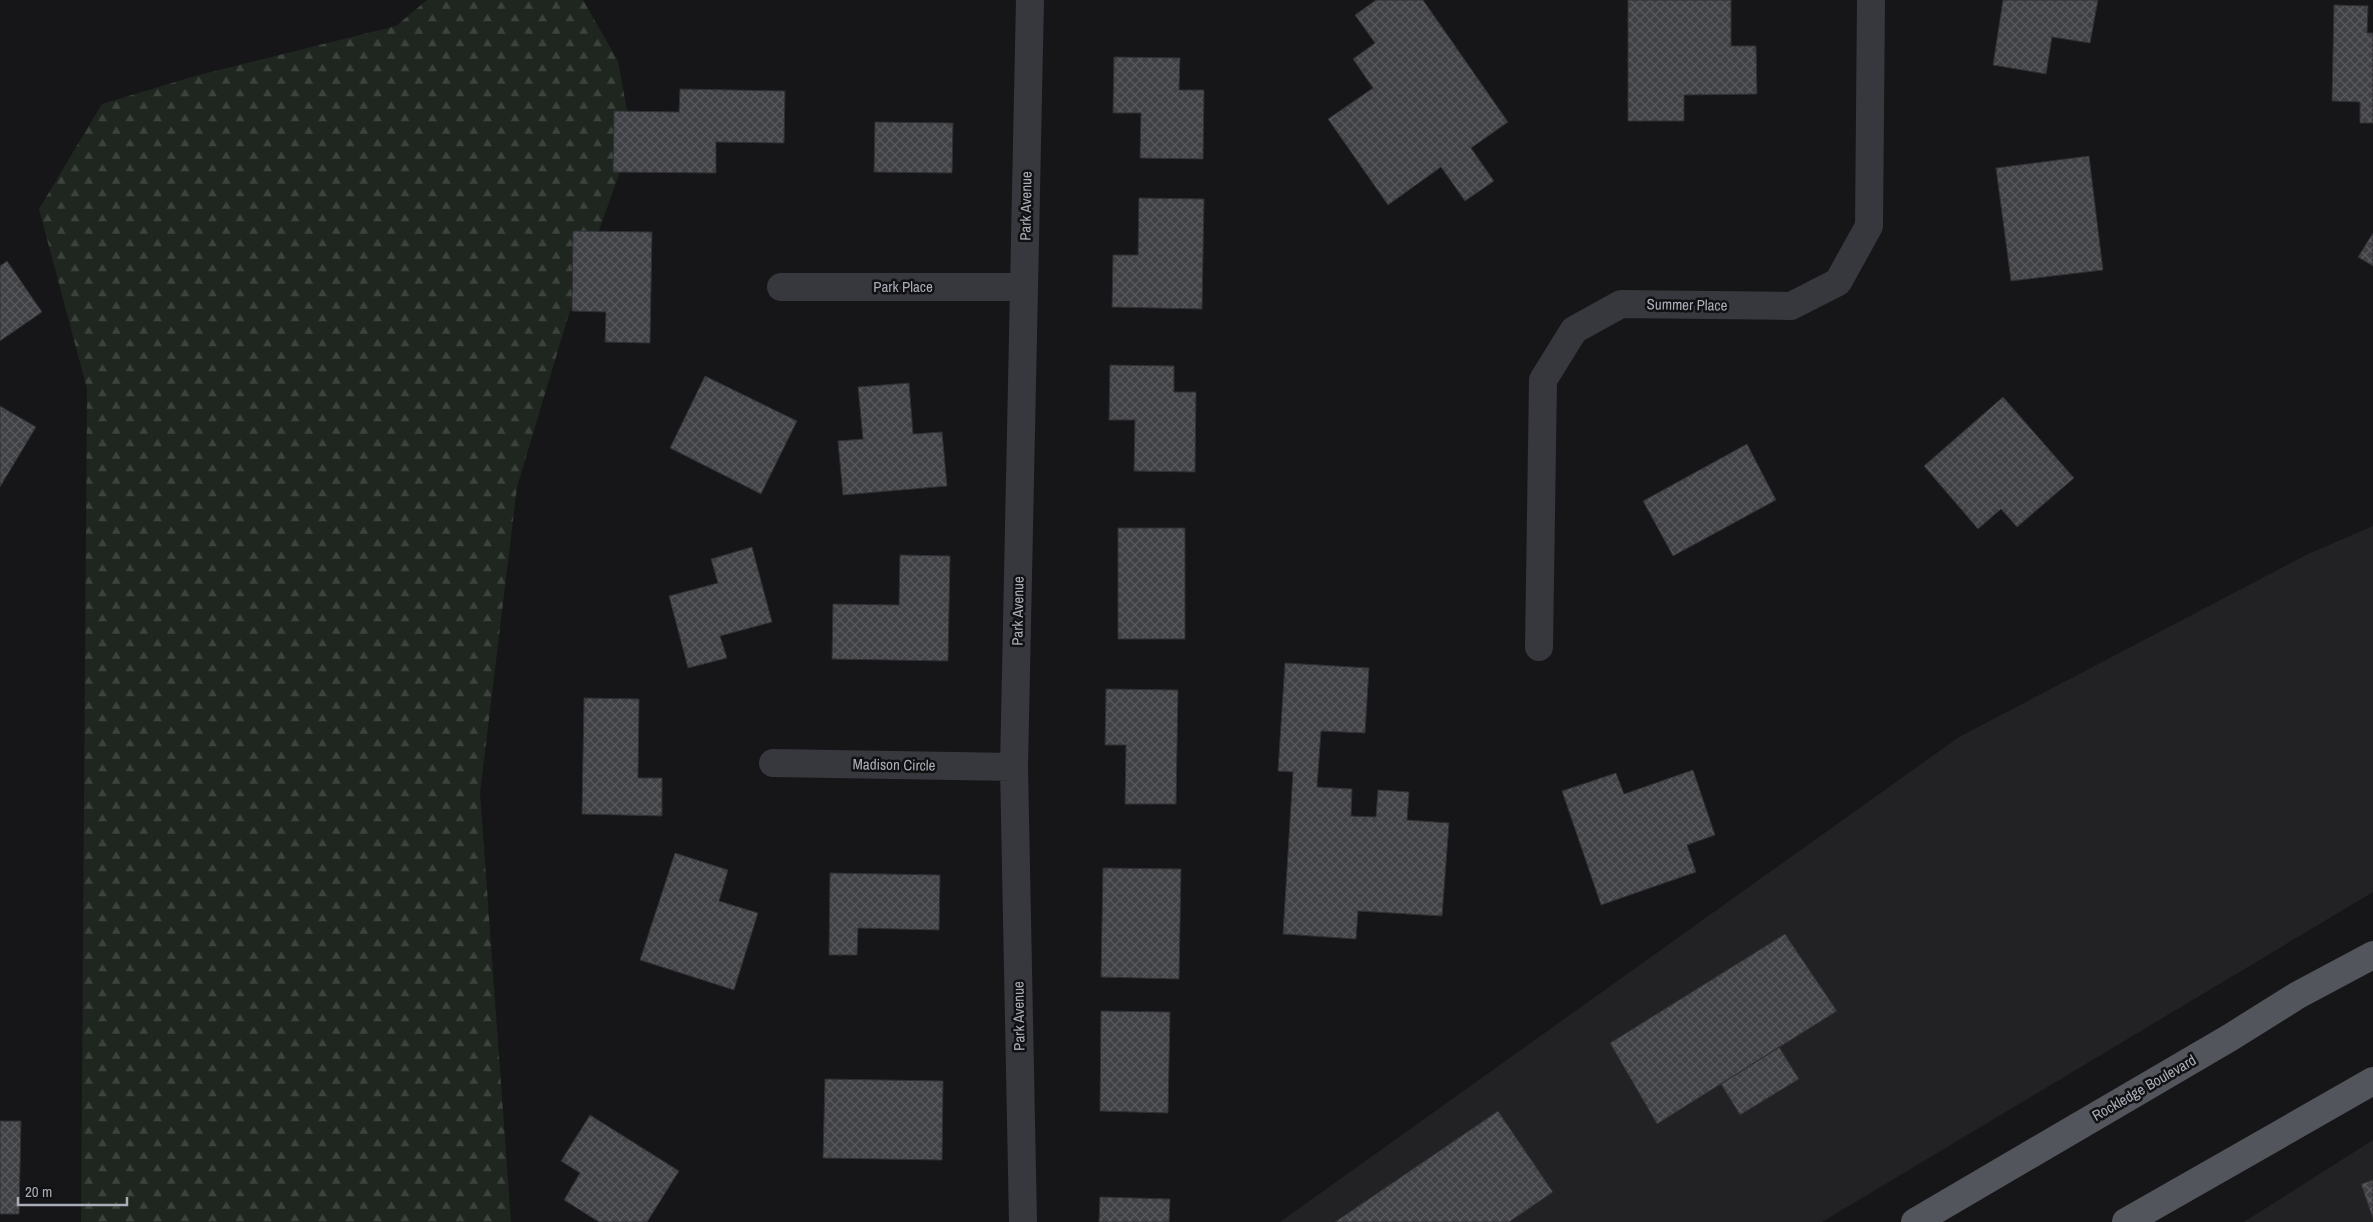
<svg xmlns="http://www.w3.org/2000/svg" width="2373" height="1222" font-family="'Archivo Narrow',sans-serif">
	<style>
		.built { fill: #222225 }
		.forest { fill: url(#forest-firs) }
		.building { fill: url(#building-cross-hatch); stroke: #303034 }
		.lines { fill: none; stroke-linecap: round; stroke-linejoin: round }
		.minor { stroke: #37383d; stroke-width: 28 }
		.primary { stroke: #53555c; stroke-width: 28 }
		.labels { text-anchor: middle; stroke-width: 5; stroke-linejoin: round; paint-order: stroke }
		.street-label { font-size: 15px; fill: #a8adb8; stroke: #111113 }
	</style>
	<defs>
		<pattern id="forest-firs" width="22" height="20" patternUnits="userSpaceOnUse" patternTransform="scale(1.25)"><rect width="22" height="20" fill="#1e261f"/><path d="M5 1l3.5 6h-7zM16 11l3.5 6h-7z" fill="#3c433d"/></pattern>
		<pattern id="building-cross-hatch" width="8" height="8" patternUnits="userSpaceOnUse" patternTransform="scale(1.25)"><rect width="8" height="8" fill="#404145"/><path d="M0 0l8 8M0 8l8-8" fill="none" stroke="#595a5e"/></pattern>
	</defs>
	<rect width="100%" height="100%" fill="#161618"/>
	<path class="built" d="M 2373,526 L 2373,892 L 1822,1222 L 1280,1222 L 1959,737 L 2308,554 Z
		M 2373,1140 L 2373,1222 L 2244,1222 Z"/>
	<path class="forest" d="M 427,0 L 583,0 L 618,61 L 632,138 L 567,320 L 517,487 L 480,793 L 511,1222 L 81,1222 L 87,389 L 39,209 L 102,104 L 195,76 L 396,26 Z"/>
	<path class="building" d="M 1376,0 L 1423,0 L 1508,122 L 1471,148 L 1494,181 L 1465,201 L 1441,167 L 1388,205 L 1328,119 L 1373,88 L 1353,59 L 1375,43 L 1355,15 Z
		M 1628,0 L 1731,0 L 1731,46 L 1756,46 L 1757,94 L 1684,95 L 1684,121 L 1628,121 Z
		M 2003,0 L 2098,0 L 2090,43 L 2052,37 L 2046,74 L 1993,65 Z
		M 2334,5 L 2368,6 L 2367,33 L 2373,33 L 2373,123 L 2360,123 L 2360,102 L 2332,101 Z
		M 1114,57 L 1180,58 L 1179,90 L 1204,90 L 1203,159 L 1140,158 L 1141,113 L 1113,113 Z
		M 680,89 L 785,91 L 784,143 L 716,142 L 716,173 L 613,172 L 614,111 L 679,112 Z
		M 875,122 L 953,123 L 952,173 L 874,172 Z
		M 2089,156 L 2103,270 L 2011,281 L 1996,168 Z
		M 1139,198 L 1204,199 L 1202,309 L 1112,307 L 1113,255 L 1138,255 Z
		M 573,231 L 652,232 L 650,343 L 605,342 L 606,312 L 572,311 Z
		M 2373,233 L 2373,266 L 2358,257 Z
		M 7,261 L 42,312 L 0,341 L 0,266 Z
		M 1110,365 L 1174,366 L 1174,392 L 1196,392 L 1195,472 L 1134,471 L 1135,420 L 1109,420 Z
		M 705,376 L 797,421 L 761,494 L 670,448 Z
		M 909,383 L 913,434 L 942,432 L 947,486 L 843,495 L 838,441 L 863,439 L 858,387 Z
		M 2003,397 L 2074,478 L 2017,527 L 2001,509 L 1978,529 L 1924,466 Z
		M 0,406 L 36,427 L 0,487 Z
		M 1747,444 L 1776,500 L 1673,556 L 1643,501 Z
		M 1118,528 L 1185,528 L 1185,639 L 1118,639 Z
		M 752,547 L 772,622 L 720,636 L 727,658 L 688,668 L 669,596 L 718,583 L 711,559 Z
		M 900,555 L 950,556 L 948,661 L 832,659 L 833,604 L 899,605 Z
		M 1285,663 L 1369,668 L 1365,733 L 1321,731 L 1317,787 L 1352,789 L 1351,816 L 1376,817 L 1378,790 L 1409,792 L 1407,820 L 1449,823 L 1442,916 L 1358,911 L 1356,939 L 1283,934 L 1293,772 L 1278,771 Z
		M 1106,689 L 1178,690 L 1176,804 L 1125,804 L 1126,745 L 1105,745 Z
		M 584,698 L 639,699 L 638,778 L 662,778 L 662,816 L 582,814 Z
		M 1693,770 L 1715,835 L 1687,845 L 1696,872 L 1601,905 L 1562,791 L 1616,773 L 1624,794 Z
		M 675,853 L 728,870 L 719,901 L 758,913 L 734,990 L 640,960 Z
		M 1103,868 L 1181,869 L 1179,979 L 1101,977 Z
		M 830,873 L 940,875 L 939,930 L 858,928 L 857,955 L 829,955 Z
		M 1785,934 L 1837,1011 L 1657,1124 L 1610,1043 Z
		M 1101,1011 L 1170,1012 L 1168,1113 L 1100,1111 Z
		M 1779,1047 L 1799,1079 L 1740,1115 L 1721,1084 Z
		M 825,1079 L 943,1081 L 942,1160 L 823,1158 Z
		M 1498,1111 L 1553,1192 L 1509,1222 L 1335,1222 Z
		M 590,1115 L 679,1171 L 647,1222 L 599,1222 L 564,1200 L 580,1173 L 561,1161 Z
		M 0,1121 L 21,1121 L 19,1214 L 0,1214 Z
		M 2373,1180 L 2373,1219 L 2361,1184 Z
		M 1100,1197 L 1170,1199 L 1169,1222 L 1099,1222 Z"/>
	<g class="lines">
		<path class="minor" d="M 781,287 L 1024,287
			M 1539,647 L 1543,380 L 1574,330 L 1621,304 L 1791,306 L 1838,282 L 1869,226 L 1871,0
			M 773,763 L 1014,767
			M 1023,1222 L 1014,767 L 1030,0"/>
		<path class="primary" d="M 1915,1222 L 2231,1037 L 2298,995 L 2373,955
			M 2126,1222 L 2373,1081"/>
	</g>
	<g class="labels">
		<g class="street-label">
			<text transform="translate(1026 206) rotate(-89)" y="5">Park Avenue</text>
			<text x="903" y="292">Park Place</text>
			<text transform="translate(1687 305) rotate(1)" y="5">Summer Place</text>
			<text transform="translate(1018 611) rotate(-89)" y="5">Park Avenue</text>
			<text transform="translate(894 765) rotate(1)" y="5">Madison Circle</text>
			<text transform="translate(1019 1016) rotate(-91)" y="5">Park Avenue</text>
			<text transform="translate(2144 1088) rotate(-30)" y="5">Rockledge Boulevard</text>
		</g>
	</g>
	<path d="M18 1197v8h109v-8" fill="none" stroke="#a8adb8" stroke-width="2.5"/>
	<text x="25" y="1197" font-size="15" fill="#a8adb8" stroke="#111113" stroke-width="4" paint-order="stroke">20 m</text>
</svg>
